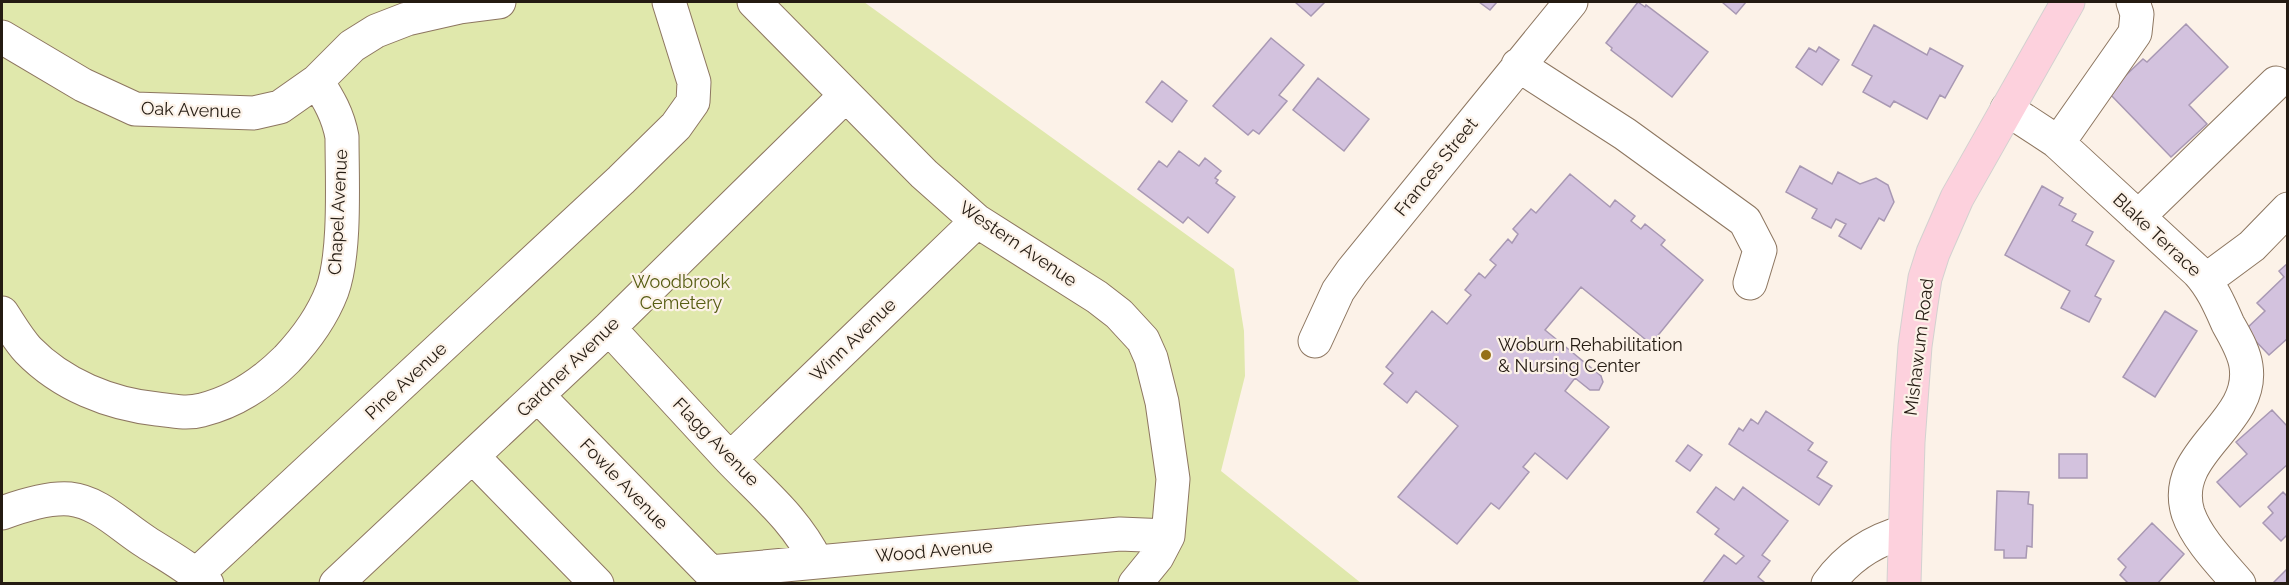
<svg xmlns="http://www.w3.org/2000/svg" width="2289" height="585" font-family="Raleway,sans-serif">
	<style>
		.green { fill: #e0e8ac }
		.building { fill: #d3c2de; stroke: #a898b3; stroke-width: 1.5 }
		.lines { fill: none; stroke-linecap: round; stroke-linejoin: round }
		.minor-casing { stroke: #8d7660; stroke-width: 35 }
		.major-casing { stroke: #d3d1d0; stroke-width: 35 }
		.minor { stroke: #fff; stroke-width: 33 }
		.major { stroke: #fdd1dd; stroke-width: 33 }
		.poi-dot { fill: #957019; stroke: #fcf2e8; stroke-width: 2 }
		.labels { text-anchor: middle; stroke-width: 4.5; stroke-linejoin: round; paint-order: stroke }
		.street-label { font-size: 18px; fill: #241b12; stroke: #fcf2e8 }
		.park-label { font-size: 18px; fill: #575d13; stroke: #fcf2e8 }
		.poi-label { font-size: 18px; fill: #241b12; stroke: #fcf2e8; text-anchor: start }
	</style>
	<rect width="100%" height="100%" fill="#fcf2e8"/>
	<path class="green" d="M 2,2 L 864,2 L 1234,269 L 1244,331 L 1245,376 L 1221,471 L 1361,583 L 2,583 Z"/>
	<path class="building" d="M 1295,2 L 1325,2 L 1311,16 Z
		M 1479,2 L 1497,2 L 1490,10 Z
		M 1638,2 L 1645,7 L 1646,5 L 1708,52 L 1672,97 L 1611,50 L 1612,48 L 1606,43 Z
		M 1722,2 L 1746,2 L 1736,14 Z
		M 2186,24 L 2228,67 L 2189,105 L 2207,124 L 2171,157 L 2108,92 L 2143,59 L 2147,62 Z
		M 1874,25 L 1927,55 L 1930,48 L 1963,66 L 1945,98 L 1940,95 L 1927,119 L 1894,101 L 1890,107 L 1863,92 L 1872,76 L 1852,65 Z
		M 1271,38 L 1304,65 L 1279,95 L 1287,101 L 1259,134 L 1253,130 L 1248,135 L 1213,106 Z
		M 1819,47 L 1839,60 L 1822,85 L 1796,67 L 1809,48 L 1816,52 Z
		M 1318,78 L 1369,119 L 1344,151 L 1293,110 Z
		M 1162,81 L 1187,101 L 1172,122 L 1146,102 Z
		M 1179,151 L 1199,166 L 1205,158 L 1221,171 L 1215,178 L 1218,180 L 1216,183 L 1235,197 L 1208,233 L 1188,217 L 1183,223 L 1138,189 L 1159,161 L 1167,167 Z
		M 1800,166 L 1832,184 L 1838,172 L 1860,184 L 1876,178 L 1888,185 L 1894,202 L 1884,221 L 1879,218 L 1861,249 L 1839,236 L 1846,224 L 1836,219 L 1831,228 L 1812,218 L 1817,209 L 1786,192 Z
		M 1570,174 L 1610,207 L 1615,200 L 1635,216 L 1631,221 L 1641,229 L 1645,224 L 1665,240 L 1661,245 L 1703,280 L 1651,344 L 1581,287 L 1545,330 L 1601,376 L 1603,382 L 1599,390 L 1590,390 L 1575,378 L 1565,391 L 1609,427 L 1567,479 L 1535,453 L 1523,467 L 1529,472 L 1499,509 L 1491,503 L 1457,544 L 1398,497 L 1458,426 L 1416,391 L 1407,403 L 1384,384 L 1393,373 L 1386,367 L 1432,311 L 1447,324 L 1471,295 L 1465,290 L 1479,273 L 1485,278 L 1496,265 L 1490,260 L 1508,239 L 1512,243 L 1518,234 L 1513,229 L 1531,209 L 1536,213 Z
		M 2042,186 L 2063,198 L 2059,205 L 2076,214 L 2072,221 L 2093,232 L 2086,245 L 2114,261 L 2095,296 L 2101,299 L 2089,322 L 2061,308 L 2070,291 L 2005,255 Z
		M 2288,263 L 2288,338 L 2269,355 L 2245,330 L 2265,311 L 2257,303 L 2284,277 L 2279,271 Z
		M 2165,311 L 2197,331 L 2155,397 L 2123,377 Z
		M 2272,410 L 2288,427 L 2288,464 L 2240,507 L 2217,482 L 2247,454 L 2236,442 Z
		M 1766,411 L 1813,443 L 1808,450 L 1827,462 L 1817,477 L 1832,486 L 1819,505 L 1729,444 L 1739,428 L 1743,431 L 1751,419 L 1758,424 Z
		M 1688,445 L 1702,455 L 1690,471 L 1676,461 Z
		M 2059,454 L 2087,454 L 2087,478 L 2059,478 Z
		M 1716,487 L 1734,500 L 1743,487 L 1788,521 L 1762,555 L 1770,561 L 1758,577 L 1764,582 L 1763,584 L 1702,584 L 1724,555 L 1736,564 L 1744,556 L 1715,534 L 1719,529 L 1697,512 Z
		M 1997,491 L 2029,492 L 2028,504 L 2033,505 L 2032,547 L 2027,546 L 2026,558 L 2004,558 L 2004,550 L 1995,550 Z
		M 2283,492 L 2288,497 L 2288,534 L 2281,541 L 2263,523 L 2273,513 L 2268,507 Z
		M 2152,523 L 2184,554 L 2157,584 L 2129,584 L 2120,575 L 2126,567 L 2118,559 Z
		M 2288,568 L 2288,584 L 2272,584 Z"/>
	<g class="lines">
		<g class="minor-casing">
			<path id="minor" d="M 754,2 L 924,174 L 977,221 L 1097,297 L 1119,314 L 1143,340 L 1151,358 L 1162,402 L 1173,479 L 1168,536 L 1157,557 L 1135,584
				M 2,37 L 83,85 L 135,109 L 254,113 L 280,107 L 317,81 L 352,46 L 376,31 L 407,19 L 460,7 L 499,2
				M 1518,65 L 1625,134 L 1745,221 L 1760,250 L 1750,283
				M 2007,109 L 2056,141 L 2198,272 C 2212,287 2220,306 2228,324 C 2235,337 2244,351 2246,366 C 2255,425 2169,451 2188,513 C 2197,539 2221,563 2239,584
				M 2058,143 L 2135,33 L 2137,14 L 2133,2
				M 2138,217 L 2276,83
				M 2206,280 L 2252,246 L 2288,209
				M 2,313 C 10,325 18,339 28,350 C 62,385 110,404 157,409 C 173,411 187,414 202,410 C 235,402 263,383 287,359 C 306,339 322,317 332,291 C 346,253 342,179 342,137 C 338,115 329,100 317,81
				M 609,328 C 649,371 688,414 728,457 C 760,491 795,518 816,561
				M 1315,341 L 1338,291 L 1352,271 L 1571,2
				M 538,396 L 710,572
				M 473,457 L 597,584
				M 730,459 L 977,221
				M 2,513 C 21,506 48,497 70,499 C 99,502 122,527 146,542 C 166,555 189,567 207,584
				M 197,574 L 621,180 L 676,126 L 693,102 L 694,82 L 669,2
				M 336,584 L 609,328 L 846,95
				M 715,584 L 710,572 L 1120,534 L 1168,536
				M 1828,584 C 1847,558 1874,540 1905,532"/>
		</g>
		<g class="major-casing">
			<path id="major" d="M 1904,584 L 1908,442 L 1915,346 L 1921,304 L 1925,278 L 1933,253 L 1957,198 L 2068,2"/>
		</g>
		<use href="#minor" class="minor"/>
		<use href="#major" class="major"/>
	</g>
	<circle class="poi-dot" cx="1486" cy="355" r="6"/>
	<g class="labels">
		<g class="street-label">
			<text transform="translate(191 110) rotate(2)" y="6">Oak Avenue</text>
			<text transform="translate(1436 167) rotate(-51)" y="6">Frances Street</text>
			<text transform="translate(338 212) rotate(-87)" y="6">Chapel Avenue</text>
			<text transform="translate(2157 235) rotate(43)" y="6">Blake Terrace</text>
			<text transform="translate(1018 244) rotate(34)" y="6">Western Avenue</text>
			<text transform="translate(853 340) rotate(-44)" y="6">Winn Avenue</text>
			<text transform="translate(1919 347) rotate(-83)" y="6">Mishawum Road</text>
			<text transform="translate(568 367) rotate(-44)" y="6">Gardner Avenue</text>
			<text transform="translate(406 381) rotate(-43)" y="6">Pine Avenue</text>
			<text transform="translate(716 442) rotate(46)" y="6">Flagg Avenue</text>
			<text transform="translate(624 484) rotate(46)" y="6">Fowle Avenue</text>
			<text transform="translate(934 551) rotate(-5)" y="6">Wood Avenue</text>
		</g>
		<g class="park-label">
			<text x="681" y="288">Woodbrook<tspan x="681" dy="21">Cemetery</tspan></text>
		</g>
		<g class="poi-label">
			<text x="1498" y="351">Woburn Rehabilitation<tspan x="1498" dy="21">&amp; Nursing Center</tspan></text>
		</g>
	</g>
	<rect width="2289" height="585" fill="none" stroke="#241b12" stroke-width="6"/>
</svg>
